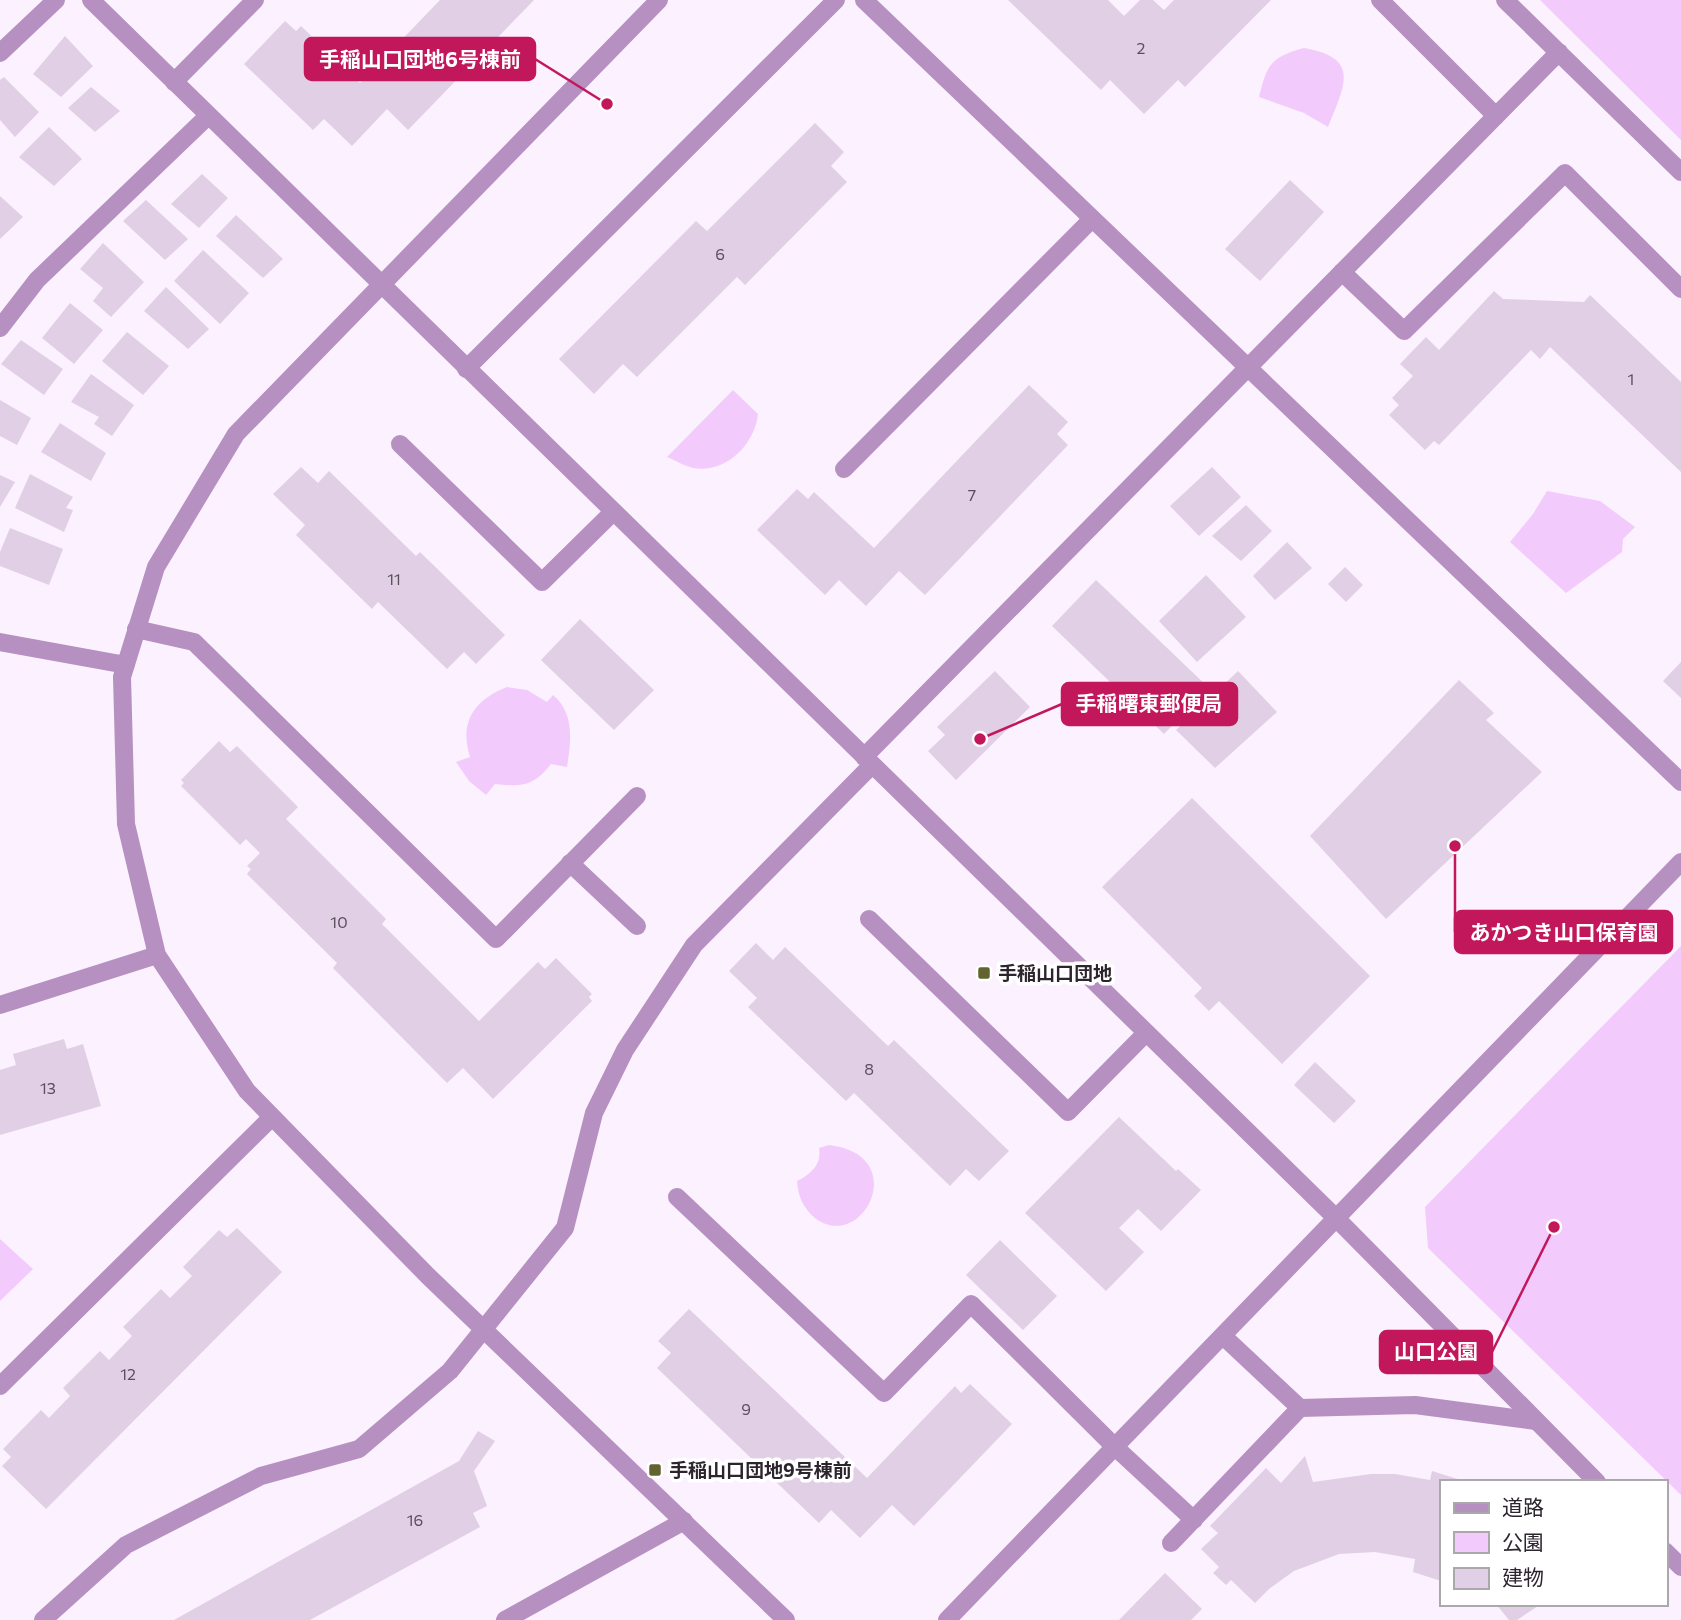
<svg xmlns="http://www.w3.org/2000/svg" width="1681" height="1620" font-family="Commissioner,'Noto Sans JP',sans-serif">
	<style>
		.green { fill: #f2cbfc }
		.building { fill: #e1cfe6 }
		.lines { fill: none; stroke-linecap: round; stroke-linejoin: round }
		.lane { stroke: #b690c0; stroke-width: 18 }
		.street { stroke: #b690c0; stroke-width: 18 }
		.poi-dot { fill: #626330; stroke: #fff; stroke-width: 2.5 }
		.labels { text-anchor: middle; stroke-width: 7; stroke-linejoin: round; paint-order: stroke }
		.number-label { font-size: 16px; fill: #59505c }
		.poi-label { font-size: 19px; font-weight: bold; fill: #2c252e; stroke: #fff; text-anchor: start }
		.leader { fill: none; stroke: #c2185b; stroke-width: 2.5 }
		.callout-dot { fill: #c2185b; stroke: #fff; stroke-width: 2.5 }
		.callout { fill: #c2185b; stroke: #c2185b; stroke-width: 2.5 }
		.callout-label { font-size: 21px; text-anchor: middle; font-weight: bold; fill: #fff }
	</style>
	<rect width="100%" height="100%" fill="#fcf1ff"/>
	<path class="green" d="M 1540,0 L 1681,0 L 1681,140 Z
		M 1304,48 C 1362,58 1344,86 1328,127 L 1304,113 L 1259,97 C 1267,64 1271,57 1304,48 Z
		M 733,390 L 758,414 C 755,444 726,474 693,468 C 684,466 675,460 667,457 Z
		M 1547,491 L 1600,501 L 1635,527 L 1623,539 L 1622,552 L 1566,593 L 1510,542 L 1533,514 Z
		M 507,687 L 527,690 L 547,702 L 553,695 C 575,713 571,742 567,767 L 551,764 C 534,786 522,787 495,784 L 486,795 L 469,781 L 456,762 L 470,757 C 459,722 474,700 507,687 Z
		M 1681,946 L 1681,1495 L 1428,1248 L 1425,1207 Z
		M 829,1145 C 913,1155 862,1254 815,1218 C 803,1208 798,1196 797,1181 C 811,1174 822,1164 819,1148 Z
		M 0,1239 L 33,1269 L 0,1301 Z"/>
	<path class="building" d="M 440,0 L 534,0 L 408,130 L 387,109 L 352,146 L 324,119 L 313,130 L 244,64 L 285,21 L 296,31 L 301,26 L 360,83 Z
		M 1008,0 L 1108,0 L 1124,16 L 1140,0 L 1153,0 L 1164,10 L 1174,0 L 1271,0 L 1185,87 L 1178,80 L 1144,114 L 1110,80 L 1101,90 Z
		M 65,36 L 93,66 L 61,97 L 33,74 Z
		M 4,77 L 39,112 L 15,137 L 0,120 L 0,80 Z
		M 91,87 L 120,111 L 95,132 L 68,108 Z
		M 815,123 L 844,152 L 831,166 L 847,182 L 745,285 L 737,277 L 637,377 L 623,364 L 594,394 L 559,359 L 696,221 L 707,231 Z
		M 49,127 L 82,159 L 54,186 L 19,157 Z
		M 202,174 L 228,198 L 199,228 L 171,204 Z
		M 1290,180 L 1324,212 L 1260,281 L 1225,249 Z
		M 0,196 L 23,217 L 0,239 Z
		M 146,200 L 188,239 L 165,260 L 123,221 Z
		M 236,215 L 283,259 L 263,278 L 216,236 Z
		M 103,243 L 144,282 L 111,317 L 93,301 L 103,288 L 80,269 Z
		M 203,250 L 249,293 L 220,324 L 174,281 Z
		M 166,287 L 209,329 L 188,349 L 144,311 Z
		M 1494,291 L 1503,299 L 1584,302 L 1590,295 L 1681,382 L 1681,472 L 1550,347 L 1540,359 L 1531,350 L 1439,445 L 1434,441 L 1425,450 L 1389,415 L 1399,405 L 1392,398 L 1413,376 L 1400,364 L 1426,337 L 1439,350 Z
		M 70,303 L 103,330 L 74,364 L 42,338 Z
		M 127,332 L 169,366 L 143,395 L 102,361 Z
		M 21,340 L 63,369 L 44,395 L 1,364 Z
		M 91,374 L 134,405 L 112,436 L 94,424 L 99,417 L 71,402 Z
		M 1029,385 L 1068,422 L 1057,434 L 1068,445 L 925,595 L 899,571 L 866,606 L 839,580 L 825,595 L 757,530 L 797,489 L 808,499 L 814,492 L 874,548 Z
		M 0,400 L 31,418 L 17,445 L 0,436 Z
		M 60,423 L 106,453 L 91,481 L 41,452 Z
		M 301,467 L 318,483 L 329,471 L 416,556 L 420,552 L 505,635 L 476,664 L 464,652 L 447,669 L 378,602 L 372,609 L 296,535 L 305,525 L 273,494 Z
		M 1212,467 L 1241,497 L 1199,536 L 1170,506 Z
		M 30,474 L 73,497 L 66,508 L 73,510 L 64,532 L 15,508 Z
		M 0,475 L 15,482 L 0,507 Z
		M 1246,505 L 1272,531 L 1241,561 L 1212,536 Z
		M 10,528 L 63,549 L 49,585 L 0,566 L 0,552 Z
		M 1287,542 L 1312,568 L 1275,600 L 1253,576 Z
		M 1345,567 L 1363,585 L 1346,602 L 1328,584 Z
		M 1206,575 L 1246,617 L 1197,662 L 1159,621 Z
		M 1096,580 L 1209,688 L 1164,734 L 1052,626 Z
		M 580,619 L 654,690 L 614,730 L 541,660 Z
		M 1681,662 L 1681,698 L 1663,681 Z
		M 995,671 L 1030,707 L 956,780 L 928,751 L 945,735 L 937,727 Z
		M 1238,671 L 1277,712 L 1215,768 L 1176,730 Z
		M 1459,680 L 1494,713 L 1486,720 L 1542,772 L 1386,919 L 1310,836 Z
		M 219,741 L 230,752 L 237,746 L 298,807 L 286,819 L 386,919 L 382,924 L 479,1021 L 538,962 L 545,969 L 556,958 L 592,994 L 589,997 L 592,1001 L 493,1099 L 463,1068 L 447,1083 L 333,968 L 337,963 L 247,874 L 251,869 L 247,866 L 260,853 L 246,839 L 240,845 L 181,786 L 184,783 L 181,780 Z
		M 1192,798 L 1370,976 L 1282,1064 L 1219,1001 L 1209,1011 L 1194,996 L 1202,988 L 1102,887 Z
		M 756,943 L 773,960 L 785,947 L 888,1046 L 894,1040 L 1009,1151 L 979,1181 L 966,1169 L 950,1186 L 854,1093 L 846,1101 L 748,1007 L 757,998 L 729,971 Z
		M 64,1039 L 67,1049 L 83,1044 L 101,1106 L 0,1135 L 0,1070 L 16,1065 L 13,1054 Z
		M 1315,1062 L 1356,1101 L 1334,1123 L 1294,1085 Z
		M 1119,1117 L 1176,1171 L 1178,1169 L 1201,1190 L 1161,1231 L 1138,1209 L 1119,1228 L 1144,1252 L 1106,1291 L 1025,1213 Z
		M 237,1228 L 282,1272 L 46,1509 L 2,1466 L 11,1457 L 3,1449 L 41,1410 L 49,1418 L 70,1396 L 63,1388 L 100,1351 L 109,1360 L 132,1336 L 123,1327 L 161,1289 L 170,1298 L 192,1276 L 183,1267 L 219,1230 L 227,1237 Z
		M 1000,1240 L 1057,1296 L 1023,1330 L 966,1275 Z
		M 689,1309 L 867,1478 L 955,1386 L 961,1393 L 970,1384 L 1012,1424 L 914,1526 L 892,1505 L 860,1538 L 831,1510 L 819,1523 L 657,1368 L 671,1353 L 658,1341 Z
		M 478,1431 L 495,1441 L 474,1471 L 487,1506 L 473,1513 L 480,1527 L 310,1620 L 174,1620 L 459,1461 Z
		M 1305,1456 L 1313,1482 L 1371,1474 L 1395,1474 L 1430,1480 L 1432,1471 L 1464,1481 L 1441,1482 L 1441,1581 L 1413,1572 L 1415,1559 L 1375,1552 L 1339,1554 L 1294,1571 L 1269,1589 L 1255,1603 L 1231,1580 L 1226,1585 L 1213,1573 L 1219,1567 L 1201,1549 L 1218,1533 L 1210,1526 L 1266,1468 L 1281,1483 Z
		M 1165,1573 L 1202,1609 L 1191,1620 L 1119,1620 Z
		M 1496,1604 L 1541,1604 L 1517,1620 L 1509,1620 Z"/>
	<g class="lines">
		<path class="lane" d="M 1380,0 L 1496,116
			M 174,82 L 255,0
			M 1342,272 L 1404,331 L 1565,173 L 1681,289
			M 466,369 L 836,0
			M 400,444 L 542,582 L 613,512
			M 844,469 L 1092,219
			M 136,629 L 194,642 L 496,939 L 637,796
			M 570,863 L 637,926
			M 869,919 L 1068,1112 L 1146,1033
			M 0,1005 L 157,955
			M 677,1197 L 884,1393 L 971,1304 L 1115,1447 L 1194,1520
			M 1223,1336 L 1300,1408
			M 0,1386 L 272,1117
			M 1171,1543 L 1300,1408 L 1415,1405 L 1536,1421
			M 505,1620 L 684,1521"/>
		<path class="street" d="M 91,0 L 1336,1218 L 1597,1482
			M 659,0 L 236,434 L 156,567 L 122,677 L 126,824 L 157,955 L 247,1091 L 428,1276 L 786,1620
			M 864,0 L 1681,782
			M 1505,0 L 1681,172
			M 0,53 L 56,0
			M 0,328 L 37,280 L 208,116
			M 0,642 L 126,665
			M 864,757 L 1559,52
			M 1665,1551 L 1681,1567
			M 43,1620 L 126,1545 L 261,1476 L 359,1449 L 450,1371 L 565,1228 L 594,1113 L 625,1050 L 694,945 L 872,765
			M 947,1620 L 1681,862"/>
	</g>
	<g class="poi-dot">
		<rect x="977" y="966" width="14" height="14" rx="3.5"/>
		<rect x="648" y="1463" width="14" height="14" rx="3.5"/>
	</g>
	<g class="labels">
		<g class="number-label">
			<text x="1141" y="54">2</text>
			<text x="720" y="260">6</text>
			<text x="1631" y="385">1</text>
			<text x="972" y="501">7</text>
			<text x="394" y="585">11</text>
			<text x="339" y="928">10</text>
			<text x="869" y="1075">8</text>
			<text x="48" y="1094">13</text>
			<text x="128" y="1380">12</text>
			<text x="746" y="1415">9</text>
			<text x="415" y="1526">16</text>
		</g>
		<g class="poi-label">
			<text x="998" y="980">手稲山口団地</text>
			<text x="669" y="1477">手稲山口団地9号棟前</text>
		</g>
	</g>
	<path class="leader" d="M607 104L535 59M980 739L1062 704M1455 846L1455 932M1554 1227L1492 1352"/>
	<g class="callout-dot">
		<circle cx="607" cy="104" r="7"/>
		<circle cx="980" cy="739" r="7"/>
		<circle cx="1455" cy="846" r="7"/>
		<circle cx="1554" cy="1227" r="7"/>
	</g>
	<g class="callout">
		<rect x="305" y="38" width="230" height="42" rx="7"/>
		<rect x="1062" y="683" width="175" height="42" rx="7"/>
		<rect x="1455" y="911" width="217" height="42" rx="7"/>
		<rect x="1380" y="1331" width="112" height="42" rx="7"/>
	</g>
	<g class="callout-label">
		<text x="420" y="67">手稲山口団地6号棟前</text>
		<text x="1149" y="711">手稲曙東郵便局</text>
		<text x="1564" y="940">あかつき山口保育園</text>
		<text x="1436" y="1359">山口公園</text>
	</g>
	<rect x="1440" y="1480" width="228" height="126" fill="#ffffff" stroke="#aba8ab" stroke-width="2"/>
	<rect x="1454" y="1503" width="35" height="10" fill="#b690c0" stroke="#aba8ab" stroke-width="2"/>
	<text x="1502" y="1515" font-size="21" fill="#2c252e">道路</text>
	<rect x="1454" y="1532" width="35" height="21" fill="#f2cbfc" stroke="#aba8ab" stroke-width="2"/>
	<text x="1502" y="1550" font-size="21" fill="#2c252e">公園</text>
	<rect x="1454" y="1568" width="35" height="21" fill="#e1cfe6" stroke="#aba8ab" stroke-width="2"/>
	<text x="1502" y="1585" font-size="21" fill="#2c252e">建物</text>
</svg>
